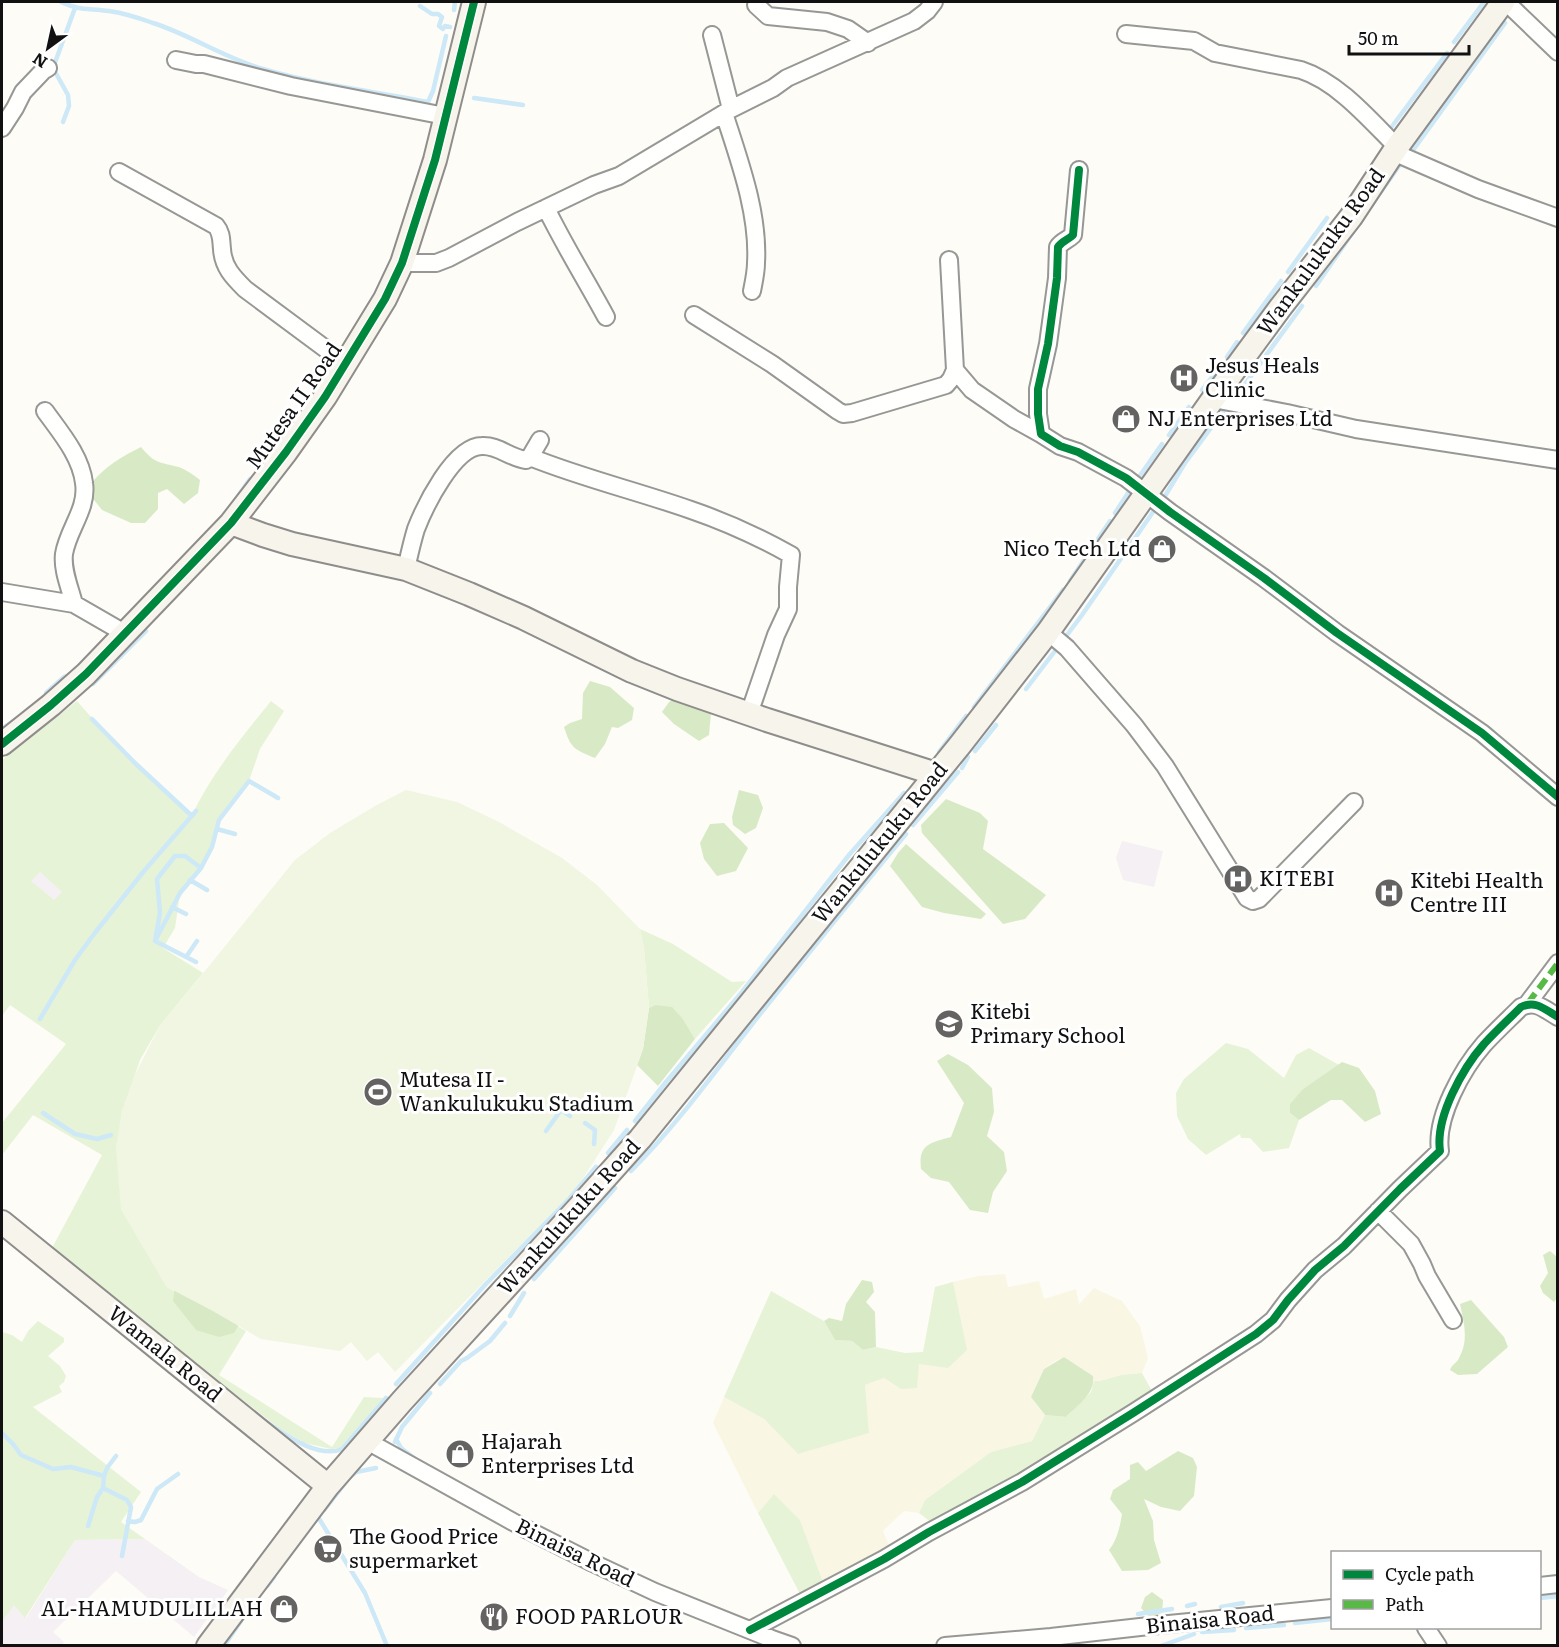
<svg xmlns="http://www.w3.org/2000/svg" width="1559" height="1647" font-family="Literata,serif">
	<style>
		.industrial { fill: #f5f0f3 }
		.farmland { fill: #f9f7e4 }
		.green { fill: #e7f3d7; fill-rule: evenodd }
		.forest { fill: #d8eac5 }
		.pitch { fill: #f0f6e1 }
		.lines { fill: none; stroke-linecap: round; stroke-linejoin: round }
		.stream { stroke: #cde8f7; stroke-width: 4.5 }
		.street-casing { stroke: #979795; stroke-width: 20 }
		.secondary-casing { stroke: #8e8d8b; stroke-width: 26 }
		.street { stroke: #fffffe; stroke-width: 16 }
		.secondary { stroke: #f6f4eb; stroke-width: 22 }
		.quiet { stroke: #58b947; stroke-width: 6; stroke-dasharray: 12 6; stroke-linecap: butt }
		.cycleway-casing { stroke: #fff; stroke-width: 11 }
		.cycleway { stroke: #00873e; stroke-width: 8 }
		.labels { text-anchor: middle; stroke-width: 6; stroke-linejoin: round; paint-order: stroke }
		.street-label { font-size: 21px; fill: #111; stroke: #fff }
		.poi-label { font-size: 21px; fill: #111; stroke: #fff; text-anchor: start }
	</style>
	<rect width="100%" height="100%" fill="#fdfcf7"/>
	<path class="industrial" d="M 1122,841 L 1163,851 L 1154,887 L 1123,880 L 1116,858 Z
		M 40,872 L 63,892 L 36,919 L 30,881 Z
		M 145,1539 L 199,1577 L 228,1590 L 194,1637 L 116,1571 L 53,1632 L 64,1642 L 62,1645 L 2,1646 L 2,1622 L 14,1604 L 26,1618 L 75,1540 Z"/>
	<path class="farmland" d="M 1005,1274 L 1008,1287 L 1039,1281 L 1044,1299 L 1076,1289 L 1079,1304 L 1094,1288 L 1122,1301 L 1140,1326 L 1148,1358 L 1142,1373 L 1121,1375 L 1100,1381 L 1094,1381 L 1093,1376 L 1064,1357 L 1053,1362 L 1044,1369 L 1031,1397 L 1045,1415 L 1032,1441 L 991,1452 L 925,1500 L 919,1513 L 904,1511 L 883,1531 L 890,1547 L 823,1582 L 800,1520 L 774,1495 L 758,1513 L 713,1423 L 724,1397 L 764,1419 L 798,1454 L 865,1385 L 884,1378 L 901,1389 L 919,1364 L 964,1341 L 953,1282 L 978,1276 Z"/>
	<path class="green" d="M 77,701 C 112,742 152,779 192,815 C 212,773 242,737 271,701 L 284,711 L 260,749 L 249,781 L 219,820 L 212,847 L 201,868 L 180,893 L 175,928 L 163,948 L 203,973 L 159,1027 L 140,1060 L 121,1116 L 121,1209 L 167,1287 L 246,1331 L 219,1375 L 332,1447 L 364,1397 L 383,1398 L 340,1448 L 331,1449 L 305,1443 L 279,1428 L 201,1368 L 52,1248 L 102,1155 L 33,1115 L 2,1155 L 2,1123 L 66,1044 L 10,1005 L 2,1016 L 2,760 ZM 40,872 L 62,892 L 54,900 L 31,881 Z
		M 640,929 L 673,944 L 732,982 L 746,981 L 695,1039 L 683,1019 L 655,1005 L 649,1008 L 644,948 Z
		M 1226,1043 L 1248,1049 L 1284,1078 L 1296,1055 L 1309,1048 L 1339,1065 L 1303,1089 L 1290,1113 L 1299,1120 L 1289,1148 L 1263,1152 L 1250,1138 L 1241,1138 L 1240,1134 L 1206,1155 L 1188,1139 L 1177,1116 L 1176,1093 L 1184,1079 Z
		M 953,1282 L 967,1350 L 948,1368 L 919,1364 L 917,1388 L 901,1389 L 884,1378 L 865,1385 L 869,1433 L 798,1454 L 764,1419 L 724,1397 L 771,1291 L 824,1321 L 835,1340 L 852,1341 L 863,1350 L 876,1347 L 905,1353 L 923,1352 L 935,1287 Z
		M 38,1321 L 64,1338 L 64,1342 L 48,1356 L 60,1366 L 66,1376 L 64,1382 L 59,1386 L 62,1392 L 33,1407 L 141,1492 L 121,1522 L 145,1539 L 75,1540 L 25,1618 L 14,1605 L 2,1622 L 2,1332 L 12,1335 L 22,1342 L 28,1331 Z
		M 1142,1373 L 1152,1391 L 1013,1479 L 932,1523 L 919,1513 L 925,1500 L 991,1452 L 1032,1441 L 1045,1415 L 1066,1417 L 1091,1392 L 1094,1381 L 1100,1381 L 1121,1375 Z
		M 774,1494 L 800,1520 L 823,1582 L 800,1594 L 758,1513 Z"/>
	<path class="forest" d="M 141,447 C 155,464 159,462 179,467 C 186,470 194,475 200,480 L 198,493 L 184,504 L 167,489 L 158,493 L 158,509 L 145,523 L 131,523 L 102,510 L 87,491 C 97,471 121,457 141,447 Z
		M 590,681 L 610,687 L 634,708 L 632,720 L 618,728 L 612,727 L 605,744 L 595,758 C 574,749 571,749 564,727 L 570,723 L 582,719 L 583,693 Z
		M 679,696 L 705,704 L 711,713 L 709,735 L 699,741 L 674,724 L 662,712 L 669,702 Z
		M 739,790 L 758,795 L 763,808 L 756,828 L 745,834 L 733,825 L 732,817 Z
		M 946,799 L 980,813 L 988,821 L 983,849 L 1046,895 L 1025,919 L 1003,924 L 922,833 L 921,825 Z
		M 724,823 L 748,848 L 736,871 L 717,876 L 704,859 L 700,843 L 710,824 Z
		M 906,844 L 986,914 L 981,919 L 944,913 L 922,907 L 890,866 L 898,853 Z
		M 655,1005 L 672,1007 L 683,1019 L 695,1039 L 658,1086 L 637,1065 L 643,1049 L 649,1008 Z
		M 948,1054 L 968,1065 L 992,1088 L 994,1112 L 987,1136 L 1004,1152 L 1007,1171 L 993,1192 L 988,1213 L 970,1210 L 949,1182 L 931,1178 L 921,1169 C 918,1144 930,1143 951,1137 L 964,1103 L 937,1061 Z
		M 1342,1062 L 1359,1068 L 1375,1091 L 1381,1114 L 1365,1122 L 1342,1100 L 1331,1100 L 1299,1120 L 1290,1113 L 1290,1104 L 1303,1089 Z
		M 1550,1251 L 1557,1257 L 1557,1298 L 1554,1302 L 1543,1293 L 1540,1286 L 1548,1273 L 1543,1255 Z
		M 862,1280 L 872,1282 L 874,1292 L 866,1302 L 875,1312 L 876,1347 L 863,1350 L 852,1341 L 835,1340 L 824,1321 L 829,1318 L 842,1321 L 846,1304 Z
		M 175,1285 L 248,1310 L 234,1333 L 219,1337 L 196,1330 L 173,1301 Z
		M 1471,1300 L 1504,1337 L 1508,1347 L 1477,1374 L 1458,1375 L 1450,1370 C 1452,1364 1457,1363 1459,1358 C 1469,1340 1464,1323 1460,1304 Z
		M 1064,1357 L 1093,1376 C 1096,1393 1077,1406 1066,1417 L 1045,1415 L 1031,1397 L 1044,1369 Z
		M 1178,1451 L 1193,1458 L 1197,1467 L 1194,1496 L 1180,1511 L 1161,1507 L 1144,1499 L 1153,1521 L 1154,1540 L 1161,1563 L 1148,1570 L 1122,1571 L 1109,1550 C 1117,1540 1120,1527 1122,1514 L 1110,1499 L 1113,1490 L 1130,1479 L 1130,1465 L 1138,1462 L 1146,1471 Z
		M 1152,1592 L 1163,1600 L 1162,1614 L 1149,1617 L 1141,1608 L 1145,1597 Z"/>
	<path class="pitch" d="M 406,790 L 457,802 L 499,822 L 562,858 L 597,885 L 640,929 L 644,948 L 649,1008 L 643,1049 L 614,1130 L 576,1189 L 395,1372 L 378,1352 L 367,1361 L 351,1342 L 340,1351 L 261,1339 L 211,1310 L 167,1287 L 121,1209 L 116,1148 L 122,1110 L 136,1073 L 159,1027 L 179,1003 L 295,860 L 330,833 L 375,806 Z"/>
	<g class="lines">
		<path class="stream" d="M 61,2 C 80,11 89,8 109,11 C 124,13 139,18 153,23 C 191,35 224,58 263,69 C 317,85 373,91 428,102 L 433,91 L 446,36
			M 420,6 L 432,14 L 438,14 L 442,17 L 439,26 L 443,29 L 445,26 L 450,27
			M 454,10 L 455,2
			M 1454,42 L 1484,2
			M 474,98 L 523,105
			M 63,122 L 69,106 L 68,95 L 53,68 L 75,8
			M 1387,133 L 1447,53
			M 1411,153 L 1505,23
			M 1371,206 L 1399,166
			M 1288,272 L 1327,218
			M 1316,286 L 1353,232
			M 1243,333 L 1281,281
			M 1227,357 L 1237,342
			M 1202,390 L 1217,371
			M 1235,398 L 1302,306
			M 1169,435 L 1189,407
			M 1139,477 L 1162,444
			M 236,499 L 250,479
			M 1162,501 L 1185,463 L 1225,409
			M 1115,513 L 1130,490
			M 1070,581 L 1110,521
			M 1067,635 L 1082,615 L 1153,512
			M 93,684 L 146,631
			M 1026,689 L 1058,647
			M 46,693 L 64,677 L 71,675
			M 974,707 L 1063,590
			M 92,719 L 135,763 L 192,816
			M 2,729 L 16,719
			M 975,751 L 996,725
			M 939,752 L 966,716
			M 962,768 L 968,757
			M 913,825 L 958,772
			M 217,829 L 235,834
			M 190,880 L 207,890
			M 172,907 L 186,914
			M 155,941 L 180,893 L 201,868 L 212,847 L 219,820 L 249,781 L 278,798
			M 186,957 L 197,941
			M 196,962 L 155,941 L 160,913 L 157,879 L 175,856 L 185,856 L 201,868
			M 40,1019 L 75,960 L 94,934 L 144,871 L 196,811
			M 43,1113 L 75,1134 L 97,1139 L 111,1135
			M 635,1121 L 666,1082 L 742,992 L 849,855 L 904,793
			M 585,1123 L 595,1130 L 594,1144
			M 546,1131 L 561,1110 L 570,1116
			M 608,1153 L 627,1130
			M 631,1171 C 676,1126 714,1073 753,1023 C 804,959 854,896 906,834
			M 534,1279 L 615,1188
			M 510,1316 L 524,1293
			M 396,1384 L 485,1285 L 569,1199 L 596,1167
			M 440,1384 L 461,1361 L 467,1358 L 490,1341 L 505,1323
			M 266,1422 C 286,1435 318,1459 342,1449 L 386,1398
			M 2,1433 L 13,1444 L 21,1455 L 53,1469 L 71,1467 L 104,1476 L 103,1488 L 127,1500 L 131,1507 L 122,1556
			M 396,1439 L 401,1448 L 414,1458
			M 395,1442 L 402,1427 L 430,1393
			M 104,1476 L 107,1468 L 116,1456
			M 350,1477 L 356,1472 L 376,1468
			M 324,1510 L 345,1483
			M 318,1517 L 365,1593 L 387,1646
			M 128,1521 L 135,1522 L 141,1520 L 157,1489 L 178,1474
			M 88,1526 L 97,1497 L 103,1488
			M 267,1586 L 274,1577
			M 1540,1598 L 1558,1596
			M 1187,1606 L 1195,1604
			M 1221,1607 L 1243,1603
			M 1138,1614 L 1172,1609
			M 1295,1623 L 1332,1619
			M 1246,1628 L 1284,1625
			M 1202,1632 L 1234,1630
			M 224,1646 L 249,1609
			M 1161,1646 L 1194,1634"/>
		<g class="street-casing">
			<path id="street" d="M 1506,2 L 1558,52
				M 756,5 L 768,16 L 827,22 L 848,29 L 868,43
				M 1126,34 L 1194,41 L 1215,53 L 1301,70 C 1338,82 1370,120 1397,147
				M 176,60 L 196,64 L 204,64 L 291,86 L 445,116
				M 731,109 L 773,88 L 787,78 L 914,21 L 927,11 L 934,2
				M 724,113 C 739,160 759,213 756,263 C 756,272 754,281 752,291
				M 2,128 L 15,108 L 23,92 L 43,71 L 48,68
				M 1393,152 L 1478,189 L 1558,218
				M 1079,170 L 1073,235 C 1068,240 1062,241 1058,247 L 1057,278 L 1048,344 L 1038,389 L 1038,414 L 1041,434 L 1060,446 L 1078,452 L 1126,478 L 1170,512 L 1264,578 L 1337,633 L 1482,733 L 1558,797
				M 119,172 L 216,226 C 222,233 221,240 222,249 C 223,267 233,277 245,289 L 346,364
				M 546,208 C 564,245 586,280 606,317
				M 949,260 L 955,370 L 972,390 L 1014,419 L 1041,434
				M 402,263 L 436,263 L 449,258 L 517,222 L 594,185 L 619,176 L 731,109 L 712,35
				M 694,315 L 772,364 L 838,411 L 843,414 L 852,413 L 946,385 L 951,379 L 955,370
				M 1213,399 L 1287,413 L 1356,429 L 1558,460
				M 45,411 C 60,432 81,456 84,483 C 88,509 68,529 64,554 C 62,570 70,588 74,604
				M 530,457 C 582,478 637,491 691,510 C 726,522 759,537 791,555 L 788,587 L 788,609 L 776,635 L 749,714
				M 406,569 C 409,556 412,542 416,529 C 425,506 454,446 482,446 C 498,445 510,458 526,460 L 530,457 L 540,440
				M 2,592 L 74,604 L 126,634
				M 1048,632 L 1067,648 L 1134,725 L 1165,766 L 1247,898 L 1253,901 L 1259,899 L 1354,802
				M 1528,1003 L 1558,963
				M 1378,1211 L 1411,1244 L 1422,1264 L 1427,1276 L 1453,1320
				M 367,1441 L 524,1528 L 593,1563 L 655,1592 L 772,1639 L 792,1646
				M 1540,1586 L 1558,1584
				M 1426,1628 L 1438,1646
				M 750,1630 L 884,1559 L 929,1532 L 1022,1482 L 1133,1413 L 1256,1334 L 1273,1320 L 1288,1300 L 1315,1270 L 1344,1246 L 1400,1189 L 1440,1151 C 1435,1117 1463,1068 1484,1044 C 1496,1031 1509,1019 1521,1007 C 1536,1000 1544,1009 1558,1017
				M 945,1646 L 1051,1637 L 1149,1626 L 1332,1608"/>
		</g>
		<g class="secondary-casing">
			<path id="secondary" d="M 231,523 L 263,535 L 292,544 L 406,569 L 469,594 L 524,618 L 632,671 L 677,689 L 767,720 L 936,774
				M 2,744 L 51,705 L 86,674 L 231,523 L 286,452 L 325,397 L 385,299 L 402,263 L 435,160 L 474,2
				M 2,1222 L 328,1486
				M 208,1646 L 328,1486 L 402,1401 L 581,1205 L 640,1139 L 960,745 L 1048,632 L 1213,399 L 1280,308 L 1351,217 L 1397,147 L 1503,2"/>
		</g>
		<use href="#street" class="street"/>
		<use href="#secondary" class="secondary"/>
		<path class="quiet" d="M 1528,1003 L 1558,963"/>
		<g class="cycleway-casing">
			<path id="cycleway" d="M 1079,170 L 1073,235 C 1068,240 1062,241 1058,247 L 1057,278 L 1048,344 L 1038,389 L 1038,414 L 1041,434 L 1060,446 L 1078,452 L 1126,478 L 1170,512 L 1264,578 L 1337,633 L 1482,733 L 1558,797
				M 2,744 L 51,705 L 86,674 L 231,523 L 286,452 L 325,397 L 385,299 L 402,263 L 435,160 L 474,2
				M 750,1630 L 884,1559 L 929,1532 L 1022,1482 L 1133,1413 L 1256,1334 L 1273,1320 L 1288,1300 L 1315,1270 L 1344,1246 L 1400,1189 L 1440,1151 C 1435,1117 1463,1068 1484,1044 C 1496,1031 1509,1019 1521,1007 C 1536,1000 1544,1009 1558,1017"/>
		</g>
		<use href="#cycleway" class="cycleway"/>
	</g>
	<defs>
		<g id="hospital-disc" transform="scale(1.5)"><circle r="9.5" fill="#646362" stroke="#fff"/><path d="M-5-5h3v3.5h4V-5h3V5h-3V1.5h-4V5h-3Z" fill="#fff"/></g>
		<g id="shop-disc" transform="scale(1.5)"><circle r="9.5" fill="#646362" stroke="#fff"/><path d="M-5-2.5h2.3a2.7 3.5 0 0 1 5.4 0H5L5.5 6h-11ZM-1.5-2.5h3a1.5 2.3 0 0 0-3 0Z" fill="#fff"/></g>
		<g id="school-disc" transform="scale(1.5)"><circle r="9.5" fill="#646362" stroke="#fff"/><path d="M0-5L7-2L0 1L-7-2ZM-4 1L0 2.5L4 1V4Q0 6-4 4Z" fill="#fff"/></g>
		<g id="stadium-disc" transform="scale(1.5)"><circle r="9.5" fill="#646362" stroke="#fff"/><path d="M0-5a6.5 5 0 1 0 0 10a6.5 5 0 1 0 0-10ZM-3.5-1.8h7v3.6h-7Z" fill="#fff"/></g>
		<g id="supermarket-disc" transform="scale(1.5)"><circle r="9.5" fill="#646362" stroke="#fff"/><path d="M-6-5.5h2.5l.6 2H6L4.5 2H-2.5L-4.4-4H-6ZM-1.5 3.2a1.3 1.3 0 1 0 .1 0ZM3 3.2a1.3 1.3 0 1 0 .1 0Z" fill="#fff"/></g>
		<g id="restaurant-disc" transform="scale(1.5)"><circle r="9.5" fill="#646362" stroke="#fff"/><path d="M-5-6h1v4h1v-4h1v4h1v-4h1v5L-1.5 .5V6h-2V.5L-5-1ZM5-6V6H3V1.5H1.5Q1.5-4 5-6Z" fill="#fff"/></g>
	</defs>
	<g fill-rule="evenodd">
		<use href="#hospital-disc" x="1184" y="378"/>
		<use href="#shop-disc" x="1126" y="419"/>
		<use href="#shop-disc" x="1162" y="549"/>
		<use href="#hospital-disc" x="1238" y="879"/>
		<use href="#hospital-disc" x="1389" y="893"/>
		<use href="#school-disc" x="949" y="1024"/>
		<use href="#stadium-disc" x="378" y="1092"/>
		<use href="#shop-disc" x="460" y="1454"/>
		<use href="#supermarket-disc" x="328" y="1549"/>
		<use href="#shop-disc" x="284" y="1609"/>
		<use href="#restaurant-disc" x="494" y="1617"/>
	</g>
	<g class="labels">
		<g class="street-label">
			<text transform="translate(1321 252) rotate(-54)" y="7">Wankulukuku Road</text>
			<text transform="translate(294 406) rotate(-55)" y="7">Mutesa II Road</text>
			<text transform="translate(880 843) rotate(-51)" y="7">Wankulukuku Road</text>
			<text transform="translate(569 1217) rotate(-48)" y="7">Wankulukuku Road</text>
			<text transform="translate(165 1354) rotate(39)" y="7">Wamala Road</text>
			<text transform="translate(575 1553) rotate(26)" y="7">Binaisa Road</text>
			<text transform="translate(1210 1620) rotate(-6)" y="7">Binaisa Road</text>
		</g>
		<g class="poi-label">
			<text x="1205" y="373">Jesus Heals<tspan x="1205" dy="24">Clinic</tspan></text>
			<text x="1147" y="426">NJ Enterprises Ltd</text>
			<text x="1141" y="556" text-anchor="end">Nico Tech Ltd</text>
			<text x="1259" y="886">KITEBI</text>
			<text x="1410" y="888">Kitebi Health<tspan x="1410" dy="24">Centre III</tspan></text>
			<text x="970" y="1019">Kitebi<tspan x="970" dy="24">Primary School</tspan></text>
			<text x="399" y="1087">Mutesa II -<tspan x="399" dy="24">Wankulukuku Stadium</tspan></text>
			<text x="481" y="1449">Hajarah<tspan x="481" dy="24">Enterprises Ltd</tspan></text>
			<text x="349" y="1544">The Good Price<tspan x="349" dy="24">supermarket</tspan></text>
			<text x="263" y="1616" text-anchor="end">AL-HAMUDULILLAH</text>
			<text x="515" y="1624">FOOD PARLOUR</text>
		</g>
	</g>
	<rect width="1559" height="1647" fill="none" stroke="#111111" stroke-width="6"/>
	<rect x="1331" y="1551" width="210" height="78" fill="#ffffff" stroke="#a0a0a0" stroke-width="1.5"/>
	<rect x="1343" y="1570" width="30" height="9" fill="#00873e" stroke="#a0a0a0" stroke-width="1.5"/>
	<text x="1385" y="1581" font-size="18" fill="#111111">Cycle path</text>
	<rect x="1343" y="1600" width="30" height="9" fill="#58b947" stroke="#a0a0a0" stroke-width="1.5"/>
	<text x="1385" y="1611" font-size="18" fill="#111111">Path</text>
	<g transform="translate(48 48) rotate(213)" stroke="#ffffff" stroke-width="4.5" paint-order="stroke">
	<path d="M0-4.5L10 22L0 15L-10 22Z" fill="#111111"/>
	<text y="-9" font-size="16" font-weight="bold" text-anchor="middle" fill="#111111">N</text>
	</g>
	<path d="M1349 45v9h120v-9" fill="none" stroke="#111111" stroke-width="3"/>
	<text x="1358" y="45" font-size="18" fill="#111111" stroke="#ffffff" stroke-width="4.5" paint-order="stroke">50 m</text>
</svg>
